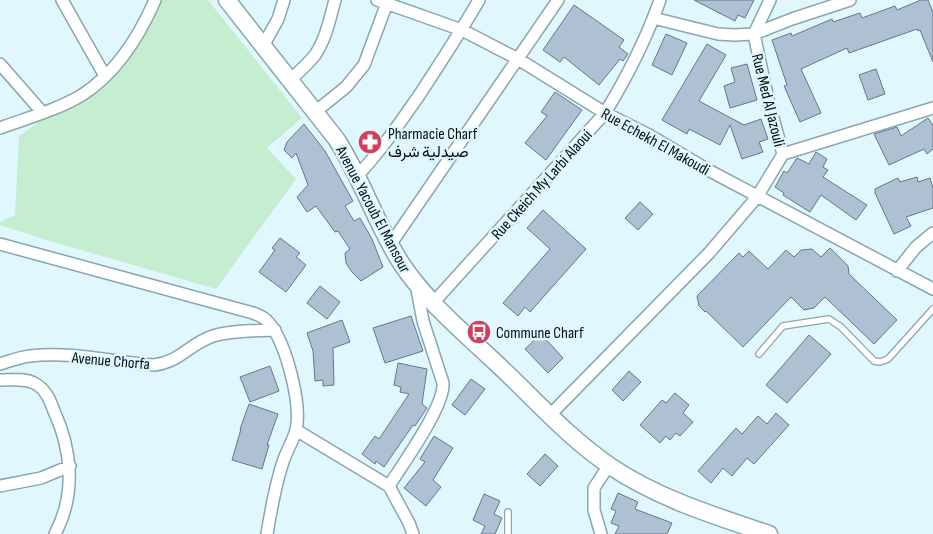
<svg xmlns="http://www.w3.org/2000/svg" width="933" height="534" font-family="'Sofia Sans Condensed',Vazirmatn,sans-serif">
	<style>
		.green { fill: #c5eed1 }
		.building { fill: #aec1d3; stroke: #678 }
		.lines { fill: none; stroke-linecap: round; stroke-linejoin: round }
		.lane-casing { stroke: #8aa6ae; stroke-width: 8 }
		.street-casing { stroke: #8aa6ae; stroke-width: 14 }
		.secondary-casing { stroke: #8aa6ae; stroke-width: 19 }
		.lane { stroke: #fff; stroke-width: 5.5 }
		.street { stroke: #fff; stroke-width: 11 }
		.secondary { stroke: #fff; stroke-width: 16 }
		.labels { text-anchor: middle; stroke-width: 5; stroke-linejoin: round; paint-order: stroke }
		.street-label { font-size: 16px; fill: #050e11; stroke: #dff7fd }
		.poi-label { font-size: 16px; fill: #050e11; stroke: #dff7fd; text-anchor: start }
	</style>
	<rect width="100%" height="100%" fill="#dff7fd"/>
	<path class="green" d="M 160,0 L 208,0 L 302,118 L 267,148 L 296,179 L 216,289 L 43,239 L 0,225 L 0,222 L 15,215 L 19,136 L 127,60 Z"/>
	<path class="building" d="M 694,0 L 754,0 L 745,18 L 738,15 L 735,21 Z
		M 921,0 L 928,0 L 933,12 L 933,62 L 920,30 L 918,31 L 917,29 L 849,53 L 847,48 L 801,69 L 821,113 L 800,122 L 784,86 L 787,85 L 772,40 L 791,33 L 792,36 L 832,19 L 833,22 L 860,13 L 862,18 L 895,6 L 897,10 Z
		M 574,5 L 624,40 L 619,47 L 628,54 L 623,61 L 620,59 L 599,85 L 564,57 L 560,62 L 543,50 Z
		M 666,34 L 687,43 L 672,75 L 652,65 Z
		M 707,44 L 726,55 L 699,101 L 744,125 L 761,119 L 768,139 L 759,142 L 763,152 L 742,159 L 730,125 L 720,145 L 689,129 L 687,134 L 662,120 Z
		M 747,64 L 757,100 L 730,108 L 724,86 L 735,82 L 731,68 Z
		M 876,69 L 885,94 L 868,100 L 859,75 Z
		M 555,92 L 582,110 L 546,160 L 525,143 L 547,116 L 541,112 Z
		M 928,118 L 933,125 L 933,149 L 927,154 L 924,149 L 889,165 L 874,134 L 897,127 L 901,136 Z
		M 304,124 L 325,151 L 353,201 L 345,206 L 354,221 L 360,218 L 372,239 L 383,267 L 361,281 L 352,272 L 346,263 L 345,253 L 350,249 L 338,231 L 335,232 L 316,206 L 307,212 L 297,197 L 308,185 L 296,153 L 292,158 L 284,150 L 287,142 Z
		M 816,152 L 827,159 L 823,167 L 828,170 L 823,177 L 867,205 L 856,220 L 821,195 L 810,212 L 783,195 L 784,193 L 775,187 L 784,171 L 787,173 L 797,158 L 809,164 Z
		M 917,177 L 918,182 L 930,178 L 933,188 L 933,208 L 906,217 L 911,226 L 894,234 L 875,193 L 875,189 L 898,178 L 900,182 Z
		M 640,202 L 653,214 L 638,230 L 625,218 Z
		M 543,210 L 586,249 L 530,312 L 525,307 L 518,316 L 503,303 L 550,249 L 527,228 Z
		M 280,238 L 300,253 L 296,257 L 306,265 L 286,292 L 259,272 L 275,250 L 272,248 Z
		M 830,248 L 848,266 L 849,274 L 897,320 L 874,344 L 825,297 L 814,308 L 804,310 L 791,297 L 743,347 L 706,311 L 705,312 L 699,306 L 697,296 L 739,253 L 743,257 L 749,251 L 768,269 L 786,250 L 794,257 L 801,250 L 812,249 L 821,257 Z
		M 320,286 L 340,302 L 327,319 L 307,303 Z
		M 411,316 L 423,351 L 385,363 L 373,328 Z
		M 342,320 L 350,342 L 333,348 L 334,385 L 323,386 L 323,380 L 315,381 L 313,351 L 307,333 Z
		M 541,334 L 563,358 L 548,373 L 525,349 Z
		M 809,335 L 831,354 L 787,403 L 766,385 Z
		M 398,363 L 427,369 L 422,404 L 427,408 L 415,426 L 413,425 L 384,467 L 376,461 L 375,464 L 362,454 L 375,436 L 379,439 L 409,394 L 400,392 L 401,387 L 394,385 Z
		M 270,366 L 279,391 L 250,402 L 240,377 Z
		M 629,371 L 641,382 L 623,401 L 612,390 Z
		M 471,379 L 485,389 L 465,415 L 452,405 Z
		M 675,393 L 689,405 L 683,413 L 693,422 L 680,436 L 676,433 L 670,440 L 666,436 L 660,443 L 640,425 L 662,400 L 666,403 Z
		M 249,404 L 278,414 L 267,445 L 269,445 L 262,469 L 232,460 L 241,429 L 240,429 Z
		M 776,413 L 789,425 L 754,464 L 747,458 L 732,476 L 723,468 L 711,483 L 698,471 L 736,428 L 742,434 L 758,416 L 767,424 Z
		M 434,436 L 453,448 L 433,480 L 441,487 L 426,506 L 404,488 L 425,462 L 420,459 Z
		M 545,454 L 558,466 L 540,486 L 527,474 Z
		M 618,493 L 638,502 L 635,509 L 672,523 L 667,534 L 615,534 L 619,526 L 611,523 L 616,511 L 611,509 Z
		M 484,494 L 500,501 L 494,514 L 502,518 L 495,534 L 481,534 L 485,526 L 473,520 Z"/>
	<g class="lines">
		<g class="lane-casing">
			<path id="lane" d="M 759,354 L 783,326 L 829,319 L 841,327 L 874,361 L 880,362 L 888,359 L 933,309
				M 508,534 L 508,512"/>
		</g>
		<g class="street-casing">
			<path id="street" d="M 62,0 L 105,76
				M 377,0 L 462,30 L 491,45 L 518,59 L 605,113 L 649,135 L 710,171 L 933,289
				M 653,18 L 718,34 L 735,35 L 754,34 L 792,19 L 850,0
				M 263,46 L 278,19 L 284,0
				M 0,64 L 42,112
				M 290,80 C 299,72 308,64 315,55 C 326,39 330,18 335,0
				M 315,112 L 346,87 L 364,65 L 387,3
				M 0,128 C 27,118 57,110 82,95 C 116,73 139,37 155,0
				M 783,154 L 933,108
				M 357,176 C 380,152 399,124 418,97 C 439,65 460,33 479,0
				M 0,244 L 253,313 C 259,315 265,318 269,323 C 286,343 302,404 296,430 C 293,441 286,452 283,462 C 275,485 271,510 267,534
				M 390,245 L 558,0
				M 897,271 L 916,247 L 933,233
				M 433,303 L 605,113 C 627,77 646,40 660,0
				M 0,364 C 10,361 20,357 30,356 C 71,351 114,362 154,365 C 180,362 189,344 213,336 C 232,330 255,331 275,330
				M 0,380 C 11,380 24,378 34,383 C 45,388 50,400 54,411 C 72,450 76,495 55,534
				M 549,416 L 709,253 L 757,197 L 783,154 L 769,104 L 754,34 L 770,0
				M 296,430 L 389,486 L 409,523 L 413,534
				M 0,486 L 41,478 L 70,466
				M 389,486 C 402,465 445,406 443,383 L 423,321 L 416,284
				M 601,534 L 594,510 L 594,488 L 609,465"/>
		</g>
		<g class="secondary-casing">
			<path id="secondary" d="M 227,0 L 337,140 C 362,179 376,224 401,263 C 426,301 462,331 495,362 C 533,397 566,436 610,466 C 657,498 715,516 769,534"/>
		</g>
		<use href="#lane" class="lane"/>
		<use href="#street" class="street"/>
		<use href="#secondary" class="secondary"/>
	</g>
	<defs>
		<g id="pharmacy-disc" transform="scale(1.25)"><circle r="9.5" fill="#d0405e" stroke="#dff7fd"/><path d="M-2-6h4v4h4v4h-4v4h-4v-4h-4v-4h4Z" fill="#fff"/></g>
		<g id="bus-disc" transform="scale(1.25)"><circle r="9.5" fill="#d0405e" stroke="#dff7fd"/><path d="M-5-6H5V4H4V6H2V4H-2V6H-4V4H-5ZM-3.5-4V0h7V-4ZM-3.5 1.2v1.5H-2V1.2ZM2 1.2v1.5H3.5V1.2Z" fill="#fff"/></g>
	</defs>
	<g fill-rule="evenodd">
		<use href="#pharmacy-disc" x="370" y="142"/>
		<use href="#bus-disc" x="479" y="332"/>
	</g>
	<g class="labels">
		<g class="street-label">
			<text transform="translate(769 100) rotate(76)" y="6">Rue Med Al Jazouli</text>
			<text transform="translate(656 141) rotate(29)" y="6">Rue Echekh El Makoudi</text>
			<text transform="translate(541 184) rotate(-48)" y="6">Rue Ckeich My Larbi Alaoui</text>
			<text transform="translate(374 209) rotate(62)" y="6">Avenue Yacoub El Mansour</text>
			<text transform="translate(111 360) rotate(5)" y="6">Avenue Chorfa</text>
		</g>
		<g class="poi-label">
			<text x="388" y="139">Pharmacie Charf<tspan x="388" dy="18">صيدلية شرف</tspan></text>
			<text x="496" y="338">Commune Charf</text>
		</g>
	</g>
</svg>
